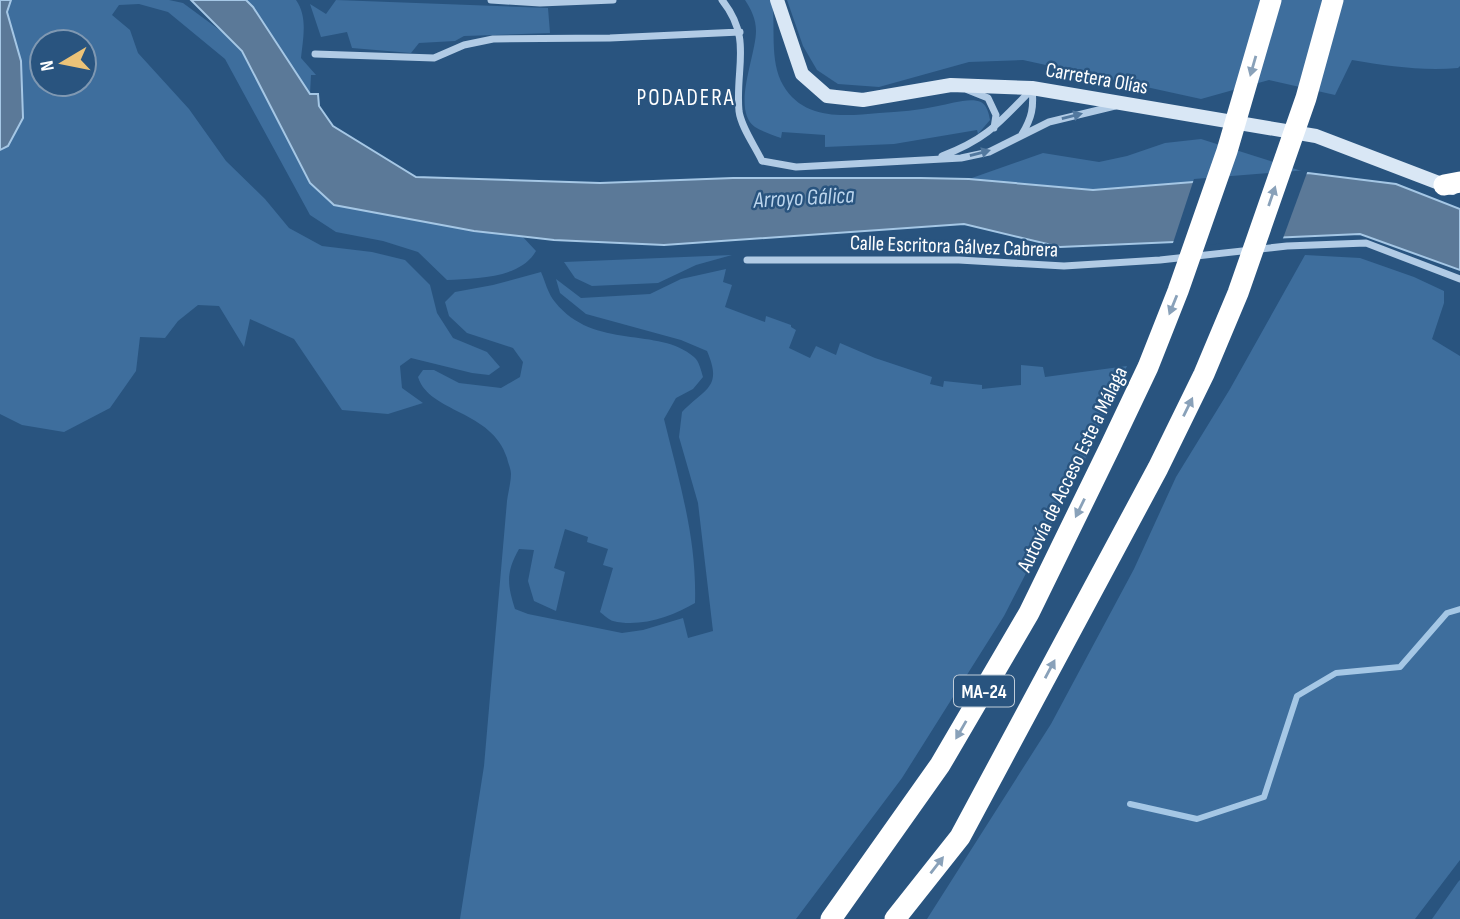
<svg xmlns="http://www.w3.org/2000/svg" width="1460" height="919" font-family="'Sofia Sans Condensed',sans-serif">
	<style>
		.green { fill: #3e6e9d; fill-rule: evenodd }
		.water { fill: #5b7998; stroke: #a5c7e5; stroke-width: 2 }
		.pier { fill: #29547f }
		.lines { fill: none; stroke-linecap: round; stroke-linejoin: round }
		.stream { stroke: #a5c7e5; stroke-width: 6 }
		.street { stroke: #b1cbe5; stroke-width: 7 }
		.secondary { stroke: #d9e7f5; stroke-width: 14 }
		.highway { stroke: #fff; stroke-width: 21 }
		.oneway { fill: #89a1b9 }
		.oneway2 { fill: #52789e }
		.labels { text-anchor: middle; stroke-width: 5; stroke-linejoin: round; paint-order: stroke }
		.shield { fill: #29547f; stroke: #bfccd9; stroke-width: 2 }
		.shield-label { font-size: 19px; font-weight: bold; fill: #fff }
		.street-label { font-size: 21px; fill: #fff; stroke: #29547f }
		.neighbourhood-label { font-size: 23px; letter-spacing: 2px; fill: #fff; stroke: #29547f }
		.water-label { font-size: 23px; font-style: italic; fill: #bcd5ed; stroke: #29547f }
	</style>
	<rect width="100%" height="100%" fill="#29547f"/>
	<path class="green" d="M 11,0 L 169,0 L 183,3 L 225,34 L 242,51 L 282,130 L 474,231 L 522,236 L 536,251 C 520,279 476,278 447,280 L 418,252 L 383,241 L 336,232 L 310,215 L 225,59 L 168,12 L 139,4 L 119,5 L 112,15 L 130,30 L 138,53 L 189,109 L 226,161 L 265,199 L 289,228 L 322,246 L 372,252 L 405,260 L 430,285 L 437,313 L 453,338 L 487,352 L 500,367 L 489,375 L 472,373 L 411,358 L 400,366 L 402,388 L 423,403 L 388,414 L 342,410 L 294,339 L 250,319 L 244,347 L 219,306 L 198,305 L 178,321 L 165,338 L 140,337 L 136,371 L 110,408 L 64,432 L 22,425 L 0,414 L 0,150 L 8,146 L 21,61 L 7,12 ZM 42,42 L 84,42 L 84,84 L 42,84 Z
		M 246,0 L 296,0 C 308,17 303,38 301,58 L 316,75 L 311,75 L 310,94 L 253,7 Z
		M 336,0 L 548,8 L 550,33 L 464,36 L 455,41 L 419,43 L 411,53 L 352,48 L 347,32 L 321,37 L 310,4 L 326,14 Z
		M 745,0 L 772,0 C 776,27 769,60 783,85 C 804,121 844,116 879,113 C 899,112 919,110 938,106 C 950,104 970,97 981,102 C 987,105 989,114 990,120 L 978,134 L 977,130 L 894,144 L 825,147 L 825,135 L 782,132 L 781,138 C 773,135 763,132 755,127 C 731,110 756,56 756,31 C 756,19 751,9 745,0 Z
		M 787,0 L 1460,0 L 1460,66 L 1458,68 C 1421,71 1388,66 1352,60 L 1335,95 L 1269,80 L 1201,99 L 1023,60 L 969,62 L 879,87 L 838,84 L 817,70 L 803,46 Z
		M 1201,139 L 1308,173 L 1093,190 L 969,179 L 1043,153 L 1099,162 L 1127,156 L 1165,143 Z
		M 732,255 L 696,265 L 658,283 L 592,286 L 575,278 L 564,262 Z
		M 1305,255 L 1360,258 L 1414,277 L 1444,291 L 1444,303 L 1432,339 L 1460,356 L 1460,860 L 1415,919 L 927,919 L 1051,724 L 1134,569 L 1176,477 L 1230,389 Z
		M 726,269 L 723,282 L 732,285 L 725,307 L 765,322 L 766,316 L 791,325 L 791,327 L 796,330 L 789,348 L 810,358 L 816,346 L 836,355 L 840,343 L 875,358 L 932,377 L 930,384 L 943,387 L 944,381 L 982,385 L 982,389 L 1021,385 L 1021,365 L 1043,367 L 1045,377 L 1127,366 L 1086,457 L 1004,616 L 902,778 L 796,919 L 460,919 L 484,766 L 507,501 C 508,493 511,482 511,474 C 511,469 508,463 507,458 C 492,410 429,413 418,377 L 423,370 L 434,370 L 459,383 L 501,388 L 520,377 L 523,362 L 513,348 L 467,333 L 449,316 L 445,302 L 455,292 L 493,285 L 541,272 C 545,281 548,294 555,302 C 594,351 659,326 694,357 C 699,361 701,370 703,377 L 693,389 L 676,398 L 664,419 C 679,481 697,538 695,603 C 673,616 640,628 613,621 C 609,620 604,615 600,612 L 613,568 L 603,565 L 608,549 L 587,542 L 588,537 L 565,529 L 554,568 L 565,572 L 556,611 L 534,601 L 528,581 L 534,550 L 519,549 C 506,572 507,584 515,609 L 528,614 L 622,633 L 643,630 L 683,618 L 688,638 L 713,631 L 698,503 L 679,437 L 682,412 C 705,388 723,388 707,351 L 681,340 L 586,314 L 560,293 L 556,279 L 581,298 L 650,294 L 681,279 Z
		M 1460,880 L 1460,919 L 1432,919 L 1458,882 Z"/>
	<path class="water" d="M 0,0 L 11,0 L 7,12 L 21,61 L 23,118 L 8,146 L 0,150 Z
		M 191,0 L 246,0 L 253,7 L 310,94 L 318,94 L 319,106 L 333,126 L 416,177 L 600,183 L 733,178 L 921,178 L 969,179 L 1093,190 L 1308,173 L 1396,184 L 1460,209 L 1460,270 L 1360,234 L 1060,247 L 964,224 L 664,245 L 554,240 L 474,231 L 334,205 L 310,183 L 242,51 Z"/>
	<path class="pier" d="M 1308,170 L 1282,241 L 1172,246 L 1194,179 Z"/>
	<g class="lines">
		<path class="stream" d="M 1130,804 L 1197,819 L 1264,797 L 1297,696 L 1336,673 L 1400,667 L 1447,613 L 1460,609"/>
		<path class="street" d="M 491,0 L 540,3 L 613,0
			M 722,0 C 753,39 735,67 739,111 C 741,127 755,146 762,161 L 796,167 L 961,158 L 989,152 L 1049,122 L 1115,106
			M 315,54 L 434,58 L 464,45 L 493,39 L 610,38 L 740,32
			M 968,90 L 988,98 L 996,115 L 994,128
			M 1022,134 C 1032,118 1034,107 1032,88
			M 942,156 C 987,139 999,123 1032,89
			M 747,260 L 959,260 L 1064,266 L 1160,260 L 1287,246 L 1366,243 L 1460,279"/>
		<path class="secondary" d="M 777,0 L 802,74 L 827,96 L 863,100 L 951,85 L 1032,88 L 1316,136 L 1452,188"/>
		<path class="highway" d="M 1444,185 L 1460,182
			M 831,919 L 940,765 L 1029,613 L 1110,447 L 1148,367 L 1178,291 L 1227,151 L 1271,0
			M 895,919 L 960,837 L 1158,468 L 1204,374 L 1238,293 L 1306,98 L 1333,0"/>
	</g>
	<defs><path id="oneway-solid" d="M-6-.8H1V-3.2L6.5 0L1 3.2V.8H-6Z" transform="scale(1.75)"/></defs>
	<g class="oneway">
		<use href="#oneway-solid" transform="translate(1253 66) rotate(106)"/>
		<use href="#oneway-solid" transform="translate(1272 196) rotate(-71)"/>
		<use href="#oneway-solid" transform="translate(1173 305) rotate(112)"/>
		<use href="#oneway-solid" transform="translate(1188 407) rotate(-64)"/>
		<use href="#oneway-solid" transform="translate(1080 508) rotate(116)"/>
		<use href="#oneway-solid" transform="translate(1050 669) rotate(-62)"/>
		<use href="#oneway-solid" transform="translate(961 730) rotate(120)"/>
		<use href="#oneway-solid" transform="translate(937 865) rotate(-52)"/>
	</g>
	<g class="oneway2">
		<use href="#oneway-solid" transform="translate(1072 116) rotate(-14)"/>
		<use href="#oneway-solid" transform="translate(980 153) rotate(-15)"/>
	</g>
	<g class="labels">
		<rect class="shield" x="954" y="675.5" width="60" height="31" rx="5"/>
		<g class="shield-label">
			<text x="984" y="698">MA-24</text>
		</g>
		<g class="street-label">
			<text transform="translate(1097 78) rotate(10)" y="7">Carretera Olías</text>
			<text transform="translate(954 246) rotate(2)" y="7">Calle Escritora Gálvez Cabrera</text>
			<text transform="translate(1072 469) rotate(-64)" y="7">Autovía de Acceso Este a Málaga</text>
		</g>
		<g class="neighbourhood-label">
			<text x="686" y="105">PODADERA</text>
		</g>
		<g class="water-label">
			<text transform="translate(804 197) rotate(-3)" y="8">Arroyo Gálica</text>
		</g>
	</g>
	<g transform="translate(63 63) rotate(260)"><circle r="33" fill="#29547f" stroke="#7f98b2" stroke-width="2"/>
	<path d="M0-5L12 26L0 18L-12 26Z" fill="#ecc378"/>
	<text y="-10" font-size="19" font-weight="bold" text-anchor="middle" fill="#ffffff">N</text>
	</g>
</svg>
